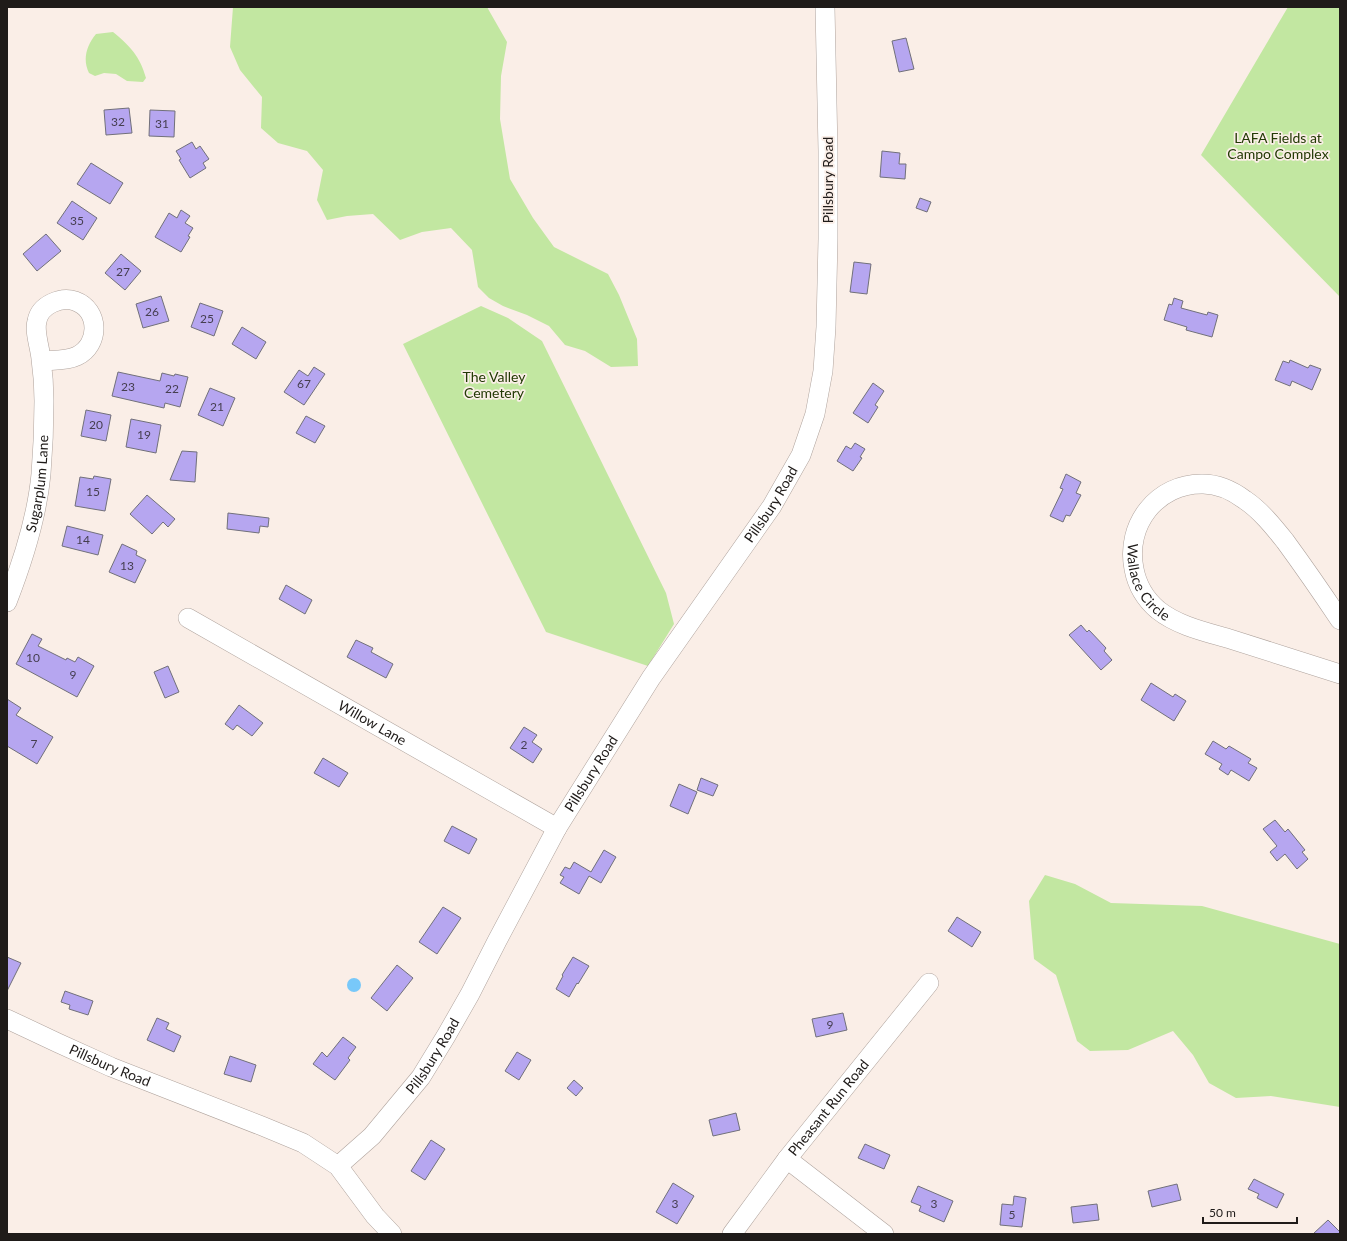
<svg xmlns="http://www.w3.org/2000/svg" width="1347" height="1241" font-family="Lato,sans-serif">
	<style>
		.green { fill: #c2e7a1 }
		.water { fill: #78c8f9 }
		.building { fill: #b6a6f0; stroke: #71707a }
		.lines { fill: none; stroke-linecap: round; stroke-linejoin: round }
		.minor-casing { stroke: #afa39d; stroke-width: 20 }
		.minor { stroke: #fff; stroke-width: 19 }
		.labels { text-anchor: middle; stroke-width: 3.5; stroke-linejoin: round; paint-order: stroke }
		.number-label { font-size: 12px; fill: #453e4f }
		.park-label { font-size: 14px; fill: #223904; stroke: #faeee7 }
		.street-label { font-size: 14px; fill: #1f1b19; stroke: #faeee7 }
	</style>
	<rect width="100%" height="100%" fill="#faeee7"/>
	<path class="green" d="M 233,7 L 487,7 L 507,42 L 501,76 L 500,119 L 510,179 L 533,218 L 554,247 L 608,274 L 619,295 L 637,339 L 638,366 L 611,367 L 585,351 L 565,345 L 549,326 L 527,315 L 503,306 L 489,298 L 478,287 L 472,250 L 451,228 L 422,232 L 400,240 L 373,214 L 347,216 L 327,220 L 317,200 L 323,170 L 307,151 L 278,143 L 261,128 L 262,97 L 240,70 L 230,47 Z
		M 1288,7 L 1340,7 L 1340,297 L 1201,155 Z
		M 113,32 C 130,46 140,56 146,78 L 143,82 L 127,81 L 116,74 L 104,73 L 95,76 L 89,73 C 82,59 87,45 96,34 Z
		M 481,306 L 508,318 L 542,341 L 666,593 L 674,624 L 648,666 L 546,632 L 403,344 Z
		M 1045,875 L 1075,884 L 1111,903 L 1202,906 L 1340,944 L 1340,1107 L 1271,1096 L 1236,1098 L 1209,1083 L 1193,1055 L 1173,1031 L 1128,1050 L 1090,1051 L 1077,1041 L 1056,975 L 1034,959 L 1029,901 Z"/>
	<path class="water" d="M347 985a7 7 0 1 1 14 0a7 7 0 1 1-14 0Z"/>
	<path class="building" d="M 906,38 L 914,69 L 899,72 L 892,41 Z
		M 129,108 L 132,133 L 106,135 L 104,110 Z
		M 150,110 L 175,111 L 174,137 L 149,136 Z
		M 192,142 L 196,149 L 200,146 L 209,159 L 203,163 L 206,168 L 190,178 L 179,160 L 181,159 L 176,151 Z
		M 882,151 L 900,153 L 899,164 L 906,164 L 905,179 L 880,177 Z
		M 91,163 L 123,183 L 110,204 L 77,184 Z
		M 920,198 L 931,202 L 927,212 L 916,208 Z
		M 72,201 L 97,218 L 83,240 L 57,223 Z
		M 181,210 L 190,216 L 185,223 L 193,228 L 188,236 L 190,237 L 181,252 L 155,237 L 169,213 L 177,218 Z
		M 46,234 L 61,251 L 37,271 L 23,254 Z
		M 121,254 L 141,271 L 125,290 L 105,273 Z
		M 854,262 L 871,264 L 867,294 L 850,292 Z
		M 161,296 L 169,321 L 143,328 L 136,304 Z
		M 1174,298 L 1183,301 L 1181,308 L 1207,315 L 1208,312 L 1218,315 L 1212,337 L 1186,330 L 1187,327 L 1164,320 L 1169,304 L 1172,305 Z
		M 200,303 L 223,311 L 214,336 L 191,327 Z
		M 242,327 L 266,342 L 256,359 L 232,344 Z
		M 1290,360 L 1308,368 L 1310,365 L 1321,369 L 1312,390 L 1292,381 L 1290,386 L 1275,380 L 1283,361 L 1289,363 Z
		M 314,367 L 325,374 L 304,405 L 284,392 L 299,370 L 308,376 Z
		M 118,372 L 160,381 L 162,373 L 174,376 L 175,374 L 188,377 L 180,407 L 165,403 L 164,408 L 112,396 Z
		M 873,383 L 884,391 L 875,405 L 878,407 L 868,423 L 853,413 Z
		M 210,388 L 235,398 L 223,426 L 198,415 Z
		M 86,410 L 111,415 L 106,441 L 81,436 Z
		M 306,416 L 325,426 L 315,443 L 296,433 Z
		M 131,419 L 161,425 L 156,453 L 126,447 Z
		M 855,443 L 865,449 L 860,457 L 862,458 L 853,471 L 837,461 L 846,446 L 851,449 Z
		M 182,451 L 197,452 L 195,482 L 170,480 Z
		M 1066,474 L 1081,482 L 1076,493 L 1081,495 L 1070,516 L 1066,515 L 1063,522 L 1050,516 L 1063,489 L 1060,488 Z
		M 94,476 L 111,479 L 105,511 L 75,506 L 80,477 L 93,479 Z
		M 147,495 L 175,519 L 168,527 L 163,522 L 152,534 L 130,514 Z
		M 228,513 L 269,518 L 268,527 L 260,526 L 259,533 L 227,529 Z
		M 67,526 L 103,535 L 98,555 L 62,546 Z
		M 122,544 L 137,551 L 136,555 L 146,560 L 135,583 L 109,572 Z
		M 286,585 L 312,600 L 305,614 L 279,599 Z
		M 1081,625 L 1087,632 L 1089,630 L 1106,648 L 1104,651 L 1112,660 L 1101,670 L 1069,635 Z
		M 32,634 L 42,639 L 38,646 L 66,660 L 67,658 L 75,662 L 78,657 L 94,666 L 77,697 L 16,664 Z
		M 356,640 L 373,648 L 371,652 L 393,664 L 386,678 L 347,657 Z
		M 168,666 L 179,692 L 165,698 L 154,672 Z
		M 1151,683 L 1173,697 L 1175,694 L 1186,701 L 1174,721 L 1141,700 Z
		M 7,699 L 21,708 L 16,715 L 53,737 L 37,764 L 7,746 Z
		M 239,705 L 263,723 L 252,736 L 237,725 L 233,730 L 225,724 Z
		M 524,727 L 537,735 L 532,742 L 542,749 L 533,763 L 510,748 Z
		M 1213,741 L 1226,749 L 1229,746 L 1251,759 L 1248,763 L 1257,768 L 1249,781 L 1231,770 L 1228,775 L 1219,769 L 1222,764 L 1205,754 Z
		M 323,758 L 348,773 L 339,787 L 314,773 Z
		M 701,778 L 718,785 L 713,796 L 697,790 Z
		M 679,784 L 697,792 L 688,814 L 670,806 Z
		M 1275,820 L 1285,832 L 1288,829 L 1305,850 L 1302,852 L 1308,859 L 1297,869 L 1285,854 L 1277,861 L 1270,852 L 1277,846 L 1263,829 Z
		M 452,826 L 477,839 L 469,854 L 444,841 Z
		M 604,850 L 616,857 L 601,883 L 589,876 L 579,894 L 560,883 L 564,877 L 560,875 L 565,867 L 570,869 L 574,862 L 591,872 Z
		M 443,907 L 461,918 L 437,954 L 419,942 Z
		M 957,917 L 981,932 L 972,947 L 948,931 Z
		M 7,957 L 21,963 L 7,991 Z
		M 573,957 L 589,966 L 578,984 L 577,983 L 569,997 L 556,989 L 563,976 L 562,975 Z
		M 397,965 L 413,978 L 387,1011 L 371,998 Z
		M 65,991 L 93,1001 L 88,1015 L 69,1009 L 70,1005 L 61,1002 Z
		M 843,1013 L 847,1030 L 816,1037 L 812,1019 Z
		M 157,1018 L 169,1023 L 166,1029 L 181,1036 L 174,1052 L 147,1040 Z
		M 343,1037 L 356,1047 L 348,1058 L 350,1060 L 335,1080 L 313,1064 L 322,1052 L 327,1057 Z
		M 517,1052 L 531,1060 L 519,1080 L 505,1071 Z
		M 230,1056 L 256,1065 L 251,1082 L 224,1074 Z
		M 574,1080 L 583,1088 L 576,1096 L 567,1088 Z
		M 736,1113 L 740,1130 L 713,1136 L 709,1120 Z
		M 431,1140 L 445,1149 L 425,1180 L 411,1171 Z
		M 865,1144 L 890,1155 L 884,1169 L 858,1158 Z
		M 1254,1179 L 1284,1194 L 1277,1208 L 1257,1198 L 1259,1194 L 1248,1189 Z
		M 673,1183 L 694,1196 L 677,1224 L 656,1212 Z
		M 1177,1184 L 1181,1200 L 1152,1207 L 1148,1191 Z
		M 918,1186 L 953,1201 L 944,1222 L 919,1211 L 921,1206 L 911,1202 Z
		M 1014,1196 L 1026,1198 L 1022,1227 L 1000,1225 L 1002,1204 L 1013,1205 Z
		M 1097,1204 L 1099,1220 L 1073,1223 L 1071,1207 Z
		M 1328,1220 L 1340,1232 L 1340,1234 L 1313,1234 Z"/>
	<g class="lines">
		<g class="minor-casing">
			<g id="minor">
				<path id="s1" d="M 7,602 C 23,561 37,518 41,474 C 43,450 44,425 44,401 C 44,387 43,373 41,359 C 40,347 34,332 37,321 C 40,305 61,296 75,301 C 100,310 100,345 77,356 C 67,361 53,360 42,361"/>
				<path id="s2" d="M 188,618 L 557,828"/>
				<path id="s3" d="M 1340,620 C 1322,593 1304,567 1285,541 C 1273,526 1260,510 1245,500 C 1233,491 1218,484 1203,484 C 1157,483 1125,525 1134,569 C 1137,585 1145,599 1158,610 C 1178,626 1206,632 1230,639 C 1267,651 1303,662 1340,674"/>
				<path id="s4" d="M 7,1019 L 58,1043 L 111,1067 L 262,1126 L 303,1143 L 338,1166 L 375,1216 L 392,1234"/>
				<path d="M 787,1159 L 884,1234"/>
				<path id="s5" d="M 338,1166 L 372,1136 L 421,1077 L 446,1036 L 470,994 L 497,941 L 557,828 L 651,678 L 772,506 L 801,455 L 815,414 L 823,371 L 826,327 L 828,239 L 828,151 L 825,7"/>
				<path id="s6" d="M 732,1234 L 787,1159 L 929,983"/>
			</g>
		</g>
		<use href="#minor" class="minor"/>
	</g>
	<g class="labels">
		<g class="number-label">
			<text x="118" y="126">32</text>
			<text x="162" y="128">31</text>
			<text x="77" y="225">35</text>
			<text x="123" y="276">27</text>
			<text x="152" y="316">26</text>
			<text x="207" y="323">25</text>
			<text x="304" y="388">67</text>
			<text x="128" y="391">23</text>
			<text x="172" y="393">22</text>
			<text x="217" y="411">21</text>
			<text x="96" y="429">20</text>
			<text x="144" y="439">19</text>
			<text x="93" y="496">15</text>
			<text x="83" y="544">14</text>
			<text x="127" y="570">13</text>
			<text x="33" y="662">10</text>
			<text x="73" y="679">9</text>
			<text x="34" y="748">7</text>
			<text x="524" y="749">2</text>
			<text x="830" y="1029">9</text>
			<text x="675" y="1208">3</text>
			<text x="934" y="1208">3</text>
			<text x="1012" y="1219">5</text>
		</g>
		<g class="park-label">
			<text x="1278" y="143">LAFA Fields at<tspan x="1278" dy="16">Campo Complex</tspan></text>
			<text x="494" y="382">The Valley<tspan x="494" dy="16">Cemetery</tspan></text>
		</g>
		<g class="street-label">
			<text transform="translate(828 180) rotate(-90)" y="5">Pillsbury Road</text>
			<text dy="5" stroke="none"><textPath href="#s1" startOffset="123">Sugarplum Lane</textPath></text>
			<text dy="5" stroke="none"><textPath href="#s5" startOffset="794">Pillsbury Road</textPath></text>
			<text dy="5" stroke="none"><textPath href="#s3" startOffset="343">Wallace Circle</textPath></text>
			<text dy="5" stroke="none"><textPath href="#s2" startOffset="212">Willow Lane</textPath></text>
			<text dy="5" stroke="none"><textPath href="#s5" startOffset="470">Pillsbury Road</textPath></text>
			<text dy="5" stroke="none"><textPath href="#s5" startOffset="146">Pillsbury Road</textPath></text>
			<text dy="5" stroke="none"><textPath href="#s4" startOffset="113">Pillsbury Road</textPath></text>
			<text dy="5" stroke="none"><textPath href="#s6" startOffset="159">Pheasant Run Road</textPath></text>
		</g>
	</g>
	<rect width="1347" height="1241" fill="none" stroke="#1f1b19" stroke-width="16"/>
	<path d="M1203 1217v6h94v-6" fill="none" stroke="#1f1b19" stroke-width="2"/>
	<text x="1209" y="1217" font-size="12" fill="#1f1b19" stroke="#faeee7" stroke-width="3" paint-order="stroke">50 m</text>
</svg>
